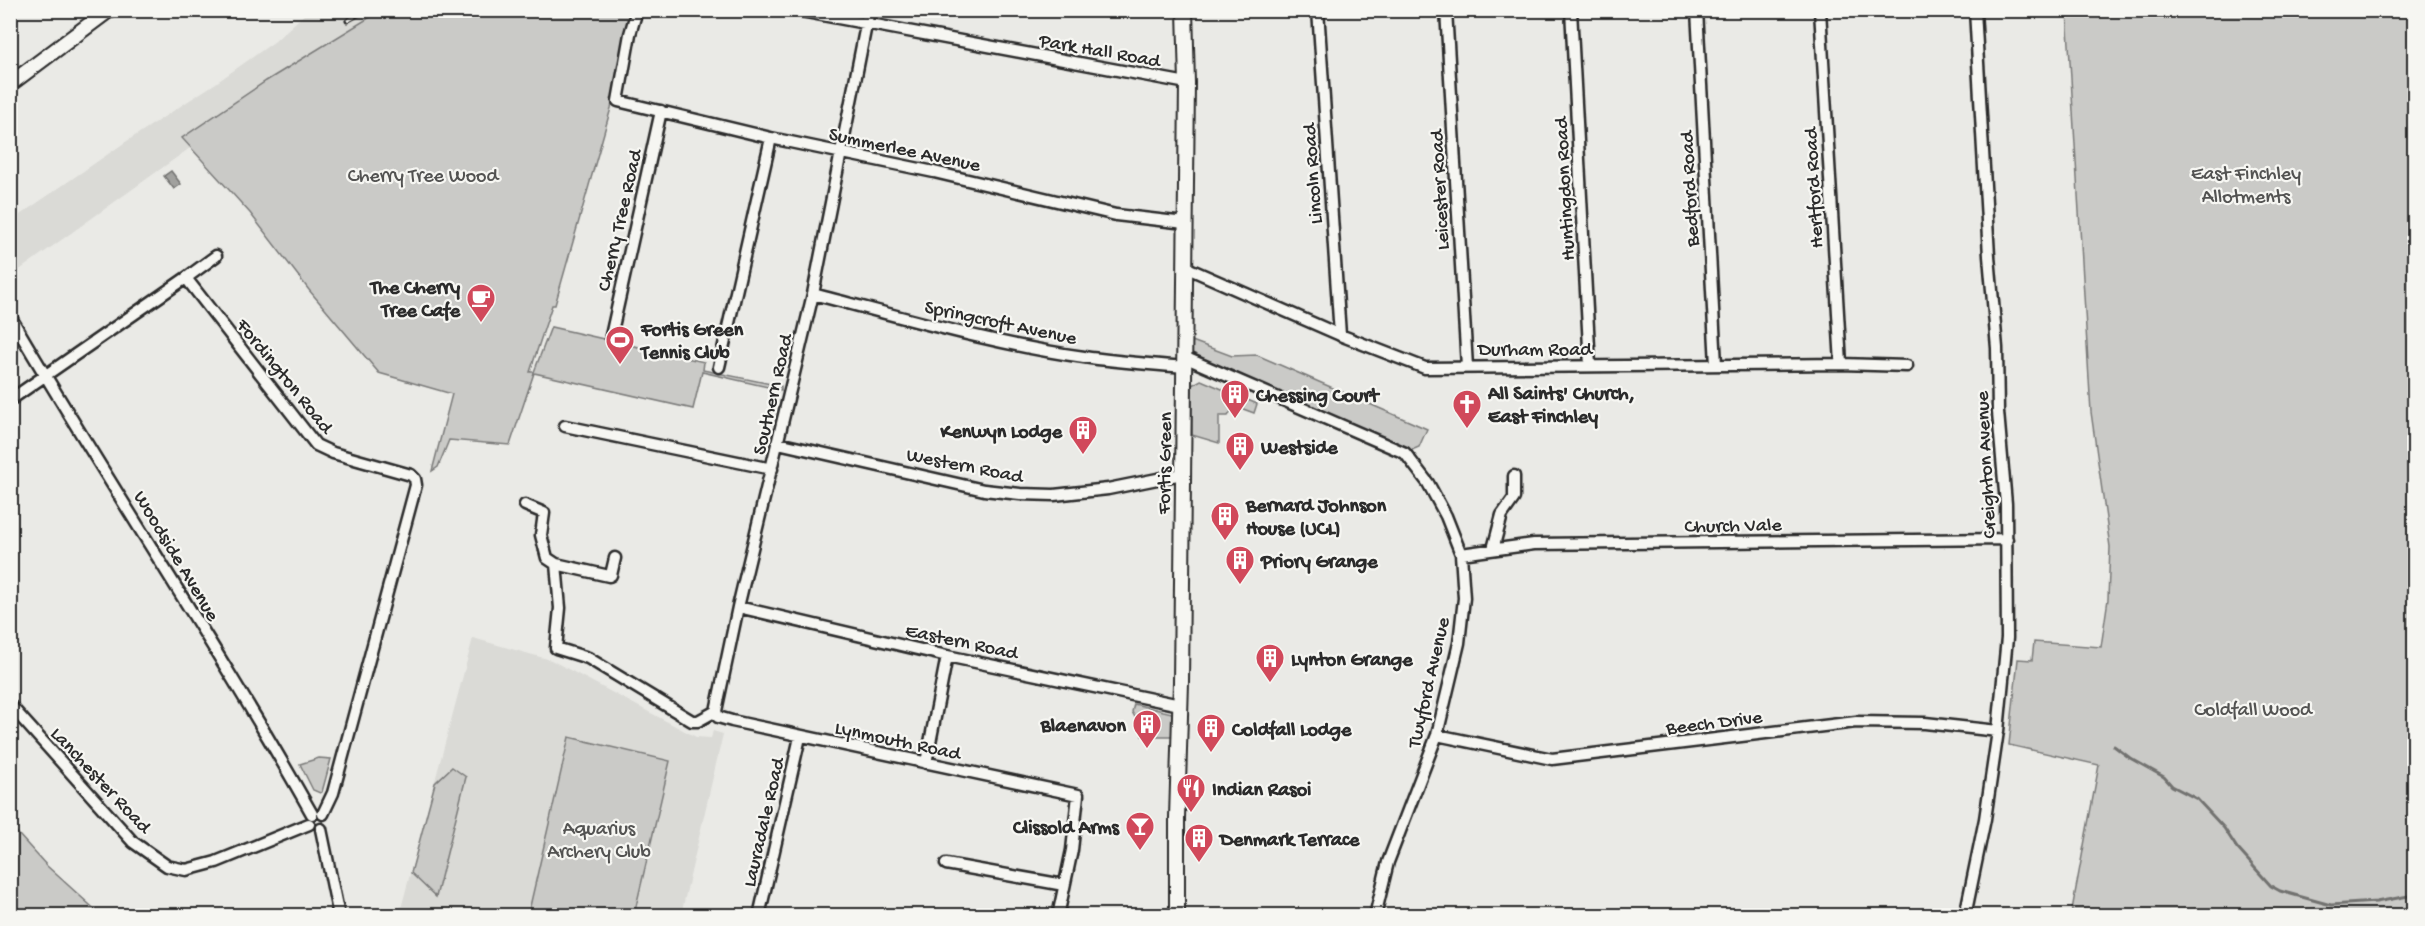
<svg xmlns="http://www.w3.org/2000/svg" width="2425" height="926" font-family="'Gochi Hand',sans-serif">
	<style>
		.built { fill: #dadad6 }
		.green { fill: #cacac7; stroke: #7a7a79; stroke-width: 1.5 }
		.water { fill: #a1a19e; stroke: #727270; stroke-width: 1.5 }
		.lines { fill: none; stroke-linecap: round; stroke-linejoin: round }
		.stream { stroke: #727270; stroke-width: 3 }
		.minor-casing { stroke: #2b2b2b; stroke-width: 15 }
		.major-casing { stroke: #2b2b2b; stroke-width: 18 }
		.minor { stroke: #f6f6f2; stroke-width: 10 }
		.major { stroke: #f6f6f2; stroke-width: 14 }
		.rail-casing { stroke: #2b2b2b; stroke-width: 5 }
		.rail { stroke: #f6f6f2; stroke-width: 3; stroke-dasharray: 9; stroke-linecap: butt }
		.labels { text-anchor: middle; stroke-width: 4.5; stroke-linejoin: round; paint-order: stroke }
		.street-label { font-size: 20px; fill: #2b2b2b; stroke: #f6f6f2 }
		.park-label { font-size: 20px; fill: #535352; stroke: #f6f6f2 }
		.poi-label { font-size: 20px; font-weight: bold; fill: #2b2b2b; stroke: #f6f6f2; text-anchor: start }
	</style>
	<rect width="100%" height="100%" fill="#eaeae6"/>
	<filter id="ink" filterUnits="userSpaceOnUse"><feTurbulence type="fractalNoise" baseFrequency=".0167" numOctaves="2"/><feDisplacementMap in="SourceGraphic" scale="12" xChannelSelector="R" yChannelSelector="G"/><feConvolveMatrix kernelMatrix="1 2 1 2 8 2 1 2 1" color-interpolation-filters="sRGB"/></filter>
	<g filter="url(#ink)">
		<path class="built" d="M 308,11 L 379,11 L 266,81 L 183,137 L 190,148 L 11,276 L 11,221 L 127,141 L 216,83 L 274,42 Z
			M 473,638 L 551,660 L 696,737 L 711,738 L 713,731 L 723,734 L 681,915 L 399,916 Z"/>
		<path class="green" d="M 380,11 L 632,11 L 611,108 L 555,305 L 552,305 L 530,372 L 534,372 L 551,327 L 704,362 L 703,370 L 781,386 L 781,390 L 702,372 L 693,409 L 534,373 L 510,445 L 449,440 L 438,467 L 432,471 L 452,394 L 379,373 L 309,290 L 250,213 L 182,138 L 266,81 Z
			M 2067,11 L 2414,11 L 2414,915 L 2071,915 L 2099,765 L 2009,745 L 2018,659 L 2032,660 L 2034,642 L 2101,647 L 2108,599 L 2110,547 L 2091,412 Z
			M 1184,338 L 1232,356 L 1257,355 L 1427,429 L 1419,447 L 1405,453 L 1184,357 Z
			M 1201,380 L 1257,404 L 1254,413 L 1235,406 L 1228,416 L 1219,416 L 1219,443 L 1192,435 L 1192,385 Z
			M 1134,704 L 1172,713 L 1172,736 L 1142,736 L 1145,722 L 1136,719 L 1132,712 Z
			M 569,737 L 670,761 L 634,915 L 528,915 Z
			M 319,758 L 331,759 L 322,792 L 320,793 L 313,790 L 300,764 Z
			M 452,767 L 466,777 L 436,897 L 411,873 L 435,783 Z
			M 10,825 L 47,866 L 101,915 L 11,915 Z"/>
		<path class="water" d="M 171,171 L 181,184 L 174,189 L 164,176 Z"/>
		<g class="lines">
			<path class="stream" d="M 2114,746 L 2130,758 L 2164,777 L 2172,786 L 2197,799 L 2224,828 L 2237,848 L 2271,886 L 2280,891 L 2331,905 L 2376,902 L 2414,895"/>
			<g class="minor-casing">
				<path id="minor" d="M 637,10 L 630,34 L 618,101 L 771,138 L 934,172 L 1116,215 L 1185,223
					M 795,10 L 1187,83
					M 1318,10 L 1340,335
					M 1446,10 L 1467,367
					M 1571,10 L 1590,366
					M 1697,10 L 1716,365
					M 1820,10 L 1841,364
					M 1185,267 L 1340,335 L 1425,368 L 1841,364 L 1907,366
					M 186,278 L 216,256
					M 813,294 C 902,317 992,344 1084,357 C 1117,362 1151,364 1184,367
					M 10,316 C 108,484 217,645 312,814
					M 611,336 L 661,111
					M 1184,357 L 1405,453 L 1428,483 L 1446,516 L 1461,554 L 1464,598 L 1459,643 L 1437,735 L 1388,862 L 1375,916
					M 719,367 L 771,138
					M 10,400 L 186,278 L 316,445 L 333,453 L 411,475 L 415,479 L 416,485 L 333,793 L 323,814
					M 565,426 L 772,469
					M 778,443 L 984,490 L 1020,494 L 1054,495 L 1108,489 L 1182,474
					M 525,505 L 544,513 L 541,535 L 547,558 L 556,564 L 609,576 L 611,575 L 615,558
					M 1493,549 L 1502,515 L 1514,498 L 1514,476
					M 1461,554 L 1534,544 L 2007,539
					M 556,564 L 560,608 L 556,648 L 588,658 L 692,721 L 698,721 L 716,711
					M 738,607 L 947,656 L 1180,705
					M 10,705 L 133,842 L 167,866 L 186,870 L 216,862 L 309,824
					M 716,711 L 738,607 L 813,294 L 869,10
					M 716,711 L 718,717 L 732,721 L 1078,795 L 1072,850 L 1058,916
					M 1437,735 L 1552,759 L 1856,722 L 1925,723 L 1998,731
					M 926,763 L 947,656
					M 321,829 L 339,916
					M 946,864 L 1064,885
					M 759,916 L 800,737
					M 1965,916 L 1985,819 L 1998,731 L 2007,638 L 2006,504 L 1998,412 L 1997,348 L 1989,256 L 1975,10"/>
			</g>
			<g class="major-casing">
				<path id="major" d="M 10,84 L 109,10
					M 1177,916 L 1177,818 L 1181,682 L 1187,83 L 1185,10"/>
			</g>
			<use href="#minor" class="minor"/>
			<use href="#major" class="major"/>
			<g class="rail-casing">
				<path id="rail" d="M 347,21 L 367,10"/>
			</g>
			<use href="#rail" class="rail"/>
		</g>
	</g>
	<defs>
		<g id="cafe-pin" transform="scale(1.5)"><path d="M0 17L-7.5 6A9.5 9.5 0 1 1 7.5 6Z" fill="#d1495b" stroke="#f6f6f2"/><path d="M-5.5-4.5H6V0H3Q3 3.5 0 3.5H-2.5Q-5.5 3.5-5.5 0ZM3-3.2v2h1.7v-2ZM-6 4.5H4V6H-6Z" fill="#fff"/></g>
		<g id="stadium-pin" transform="scale(1.5)"><path d="M0 17L-7.5 6A9.5 9.5 0 1 1 7.5 6Z" fill="#d1495b" stroke="#f6f6f2"/><path d="M0-5a6.5 5 0 1 0 0 10a6.5 5 0 1 0 0-10ZM-3.5-1.8h7v3.6h-7Z" fill="#fff"/></g>
		<g id="building-pin" transform="scale(1.5)"><path d="M0 17L-7.5 6A9.5 9.5 0 1 1 7.5 6Z" fill="#d1495b" stroke="#f6f6f2"/><path d="M-4-6H4V6H1V3H-1V6H-4ZM-2.5-4.3h1.7v1.8h-1.7ZM.8-4.3h1.7v1.8H.8ZM-2.5-1h1.7V.8h-1.7ZM.8-1h1.7V.8H.8Z" fill="#fff"/></g>
		<g id="church-pin" transform="scale(1.5)"><path d="M0 17L-7.5 6A9.5 9.5 0 1 1 7.5 6Z" fill="#d1495b" stroke="#f6f6f2"/><path d="M-1.2-6h2.4v3.5h3.3v2.4h-3.3V6h-2.4V-.1h-3.3v-2.4h3.3Z" fill="#fff"/></g>
		<g id="restaurant-pin" transform="scale(1.5)"><path d="M0 17L-7.5 6A9.5 9.5 0 1 1 7.5 6Z" fill="#d1495b" stroke="#f6f6f2"/><path d="M-5-6h1v4h1v-4h1v4h1v-4h1v5L-1.5 .5V6h-2V.5L-5-1ZM5-6V6H3V1.5H1.5Q1.5-4 5-6Z" fill="#fff"/></g>
		<g id="bar-pin" transform="scale(1.5)"><path d="M0 17L-7.5 6A9.5 9.5 0 1 1 7.5 6Z" fill="#d1495b" stroke="#f6f6f2"/><path d="M-6-5H6L.8 .8V4.5H3.5V6h-7V4.5H-.8V.8Z" fill="#fff"/></g>
	</defs>
	<g fill-rule="evenodd">
		<use href="#cafe-pin" x="481" y="298"/>
		<use href="#stadium-pin" x="620" y="340"/>
		<use href="#building-pin" x="1235" y="394"/>
		<use href="#church-pin" x="1467" y="404"/>
		<use href="#building-pin" x="1083" y="430"/>
		<use href="#building-pin" x="1240" y="446"/>
		<use href="#building-pin" x="1225" y="516"/>
		<use href="#building-pin" x="1240" y="560"/>
		<use href="#building-pin" x="1270" y="658"/>
		<use href="#building-pin" x="1147" y="724"/>
		<use href="#building-pin" x="1211" y="728"/>
		<use href="#restaurant-pin" x="1191" y="788"/>
		<use href="#bar-pin" x="1140" y="826"/>
		<use href="#building-pin" x="1199" y="838"/>
	</g>
	<g class="labels">
		<g class="street-label">
			<text transform="translate(1100 49) rotate(10)" y="7">Park Hall Road</text>
			<text transform="translate(905 148) rotate(12)" y="7">Summerlee Avenue</text>
			<text transform="translate(1311 174) rotate(-94)" y="7">Lincoln Road</text>
			<text transform="translate(1812 188) rotate(-93)" y="7">Hertford Road</text>
			<text transform="translate(1563 189) rotate(-93)" y="7">Huntingdon Road</text>
			<text transform="translate(1688 189) rotate(-93)" y="7">Bedford Road</text>
			<text transform="translate(1438 190) rotate(-93)" y="7">Leicester Road</text>
			<text transform="translate(618 220) rotate(-77)" y="7">Cherry Tree Road</text>
			<text transform="translate(1001 321) rotate(12)" y="7">Springcroft Avenue</text>
			<text x="1535" y="355">Durham Road</text>
			<text transform="translate(286 375) rotate(51)" y="7">Fordington Road</text>
			<text transform="translate(771 394) rotate(-77)" y="7">Southern Road</text>
			<text transform="translate(1163 463) rotate(-89)" y="7">Fortis Green</text>
			<text transform="translate(965 464) rotate(11)" y="7">Western Road</text>
			<text transform="translate(1984 465) rotate(-93)" y="7">Creighton Avenue</text>
			<text transform="translate(1733 524) rotate(-1)" y="7">Church Vale</text>
			<text transform="translate(178 555) rotate(59)" y="7">Woodside Avenue</text>
			<text transform="translate(962 640) rotate(12)" y="7">Eastern Road</text>
			<text transform="translate(1427 682) rotate(-77)" y="7">Twyford Avenue</text>
			<text transform="translate(1714 721) rotate(-7)" y="7">Beech Drive</text>
			<text transform="translate(898 739) rotate(12)" y="7">Lynmouth Road</text>
			<text transform="translate(102 779) rotate(47)" y="7">Lanchester Road</text>
			<text transform="translate(762 822) rotate(-77)" y="7">Lauradale Road</text>
		</g>
		<g class="park-label">
			<text x="2246" y="179">East Finchley<tspan x="2246" dy="23">Allotments</tspan></text>
			<text x="423" y="181">Cherry Tree Wood</text>
			<text x="2253" y="715">Coldfall Wood</text>
			<text x="599" y="834">Aquarius<tspan x="599" dy="23">Archery Club</tspan></text>
		</g>
		<g class="poi-label">
			<text x="460" y="293" text-anchor="end">The Cherry<tspan x="460" dy="23">Tree Cafe</tspan></text>
			<text x="641" y="335">Fortis Green<tspan x="641" dy="23">Tennis Club</tspan></text>
			<text x="1488" y="399">All Saints' Church,<tspan x="1488" dy="23">East Finchley</tspan></text>
			<text x="1256" y="401">Chessing Court</text>
			<text x="1062" y="437" text-anchor="end">Kenwyn Lodge</text>
			<text x="1261" y="453">Westside</text>
			<text x="1246" y="511">Bernard Johnson<tspan x="1246" dy="23">House (UCL)</tspan></text>
			<text x="1261" y="567">Priory Grange</text>
			<text x="1291" y="665">Lynton Grange</text>
			<text x="1126" y="731" text-anchor="end">Blaenavon</text>
			<text x="1232" y="735">Coldfall Lodge</text>
			<text x="1212" y="795">Indian Rasoi</text>
			<text x="1119" y="833" text-anchor="end">Clissold Arms</text>
			<text x="1220" y="845">Denmark Terrace</text>
		</g>
	</g>
	<rect width="2425" height="926" fill="none" stroke="#f6f6f2" stroke-width="36"/>
	<rect x="18" y="18" width="2389" height="890" fill="none" stroke="#2b2b2b" stroke-width="2" filter="url(#ink)"/>
</svg>
